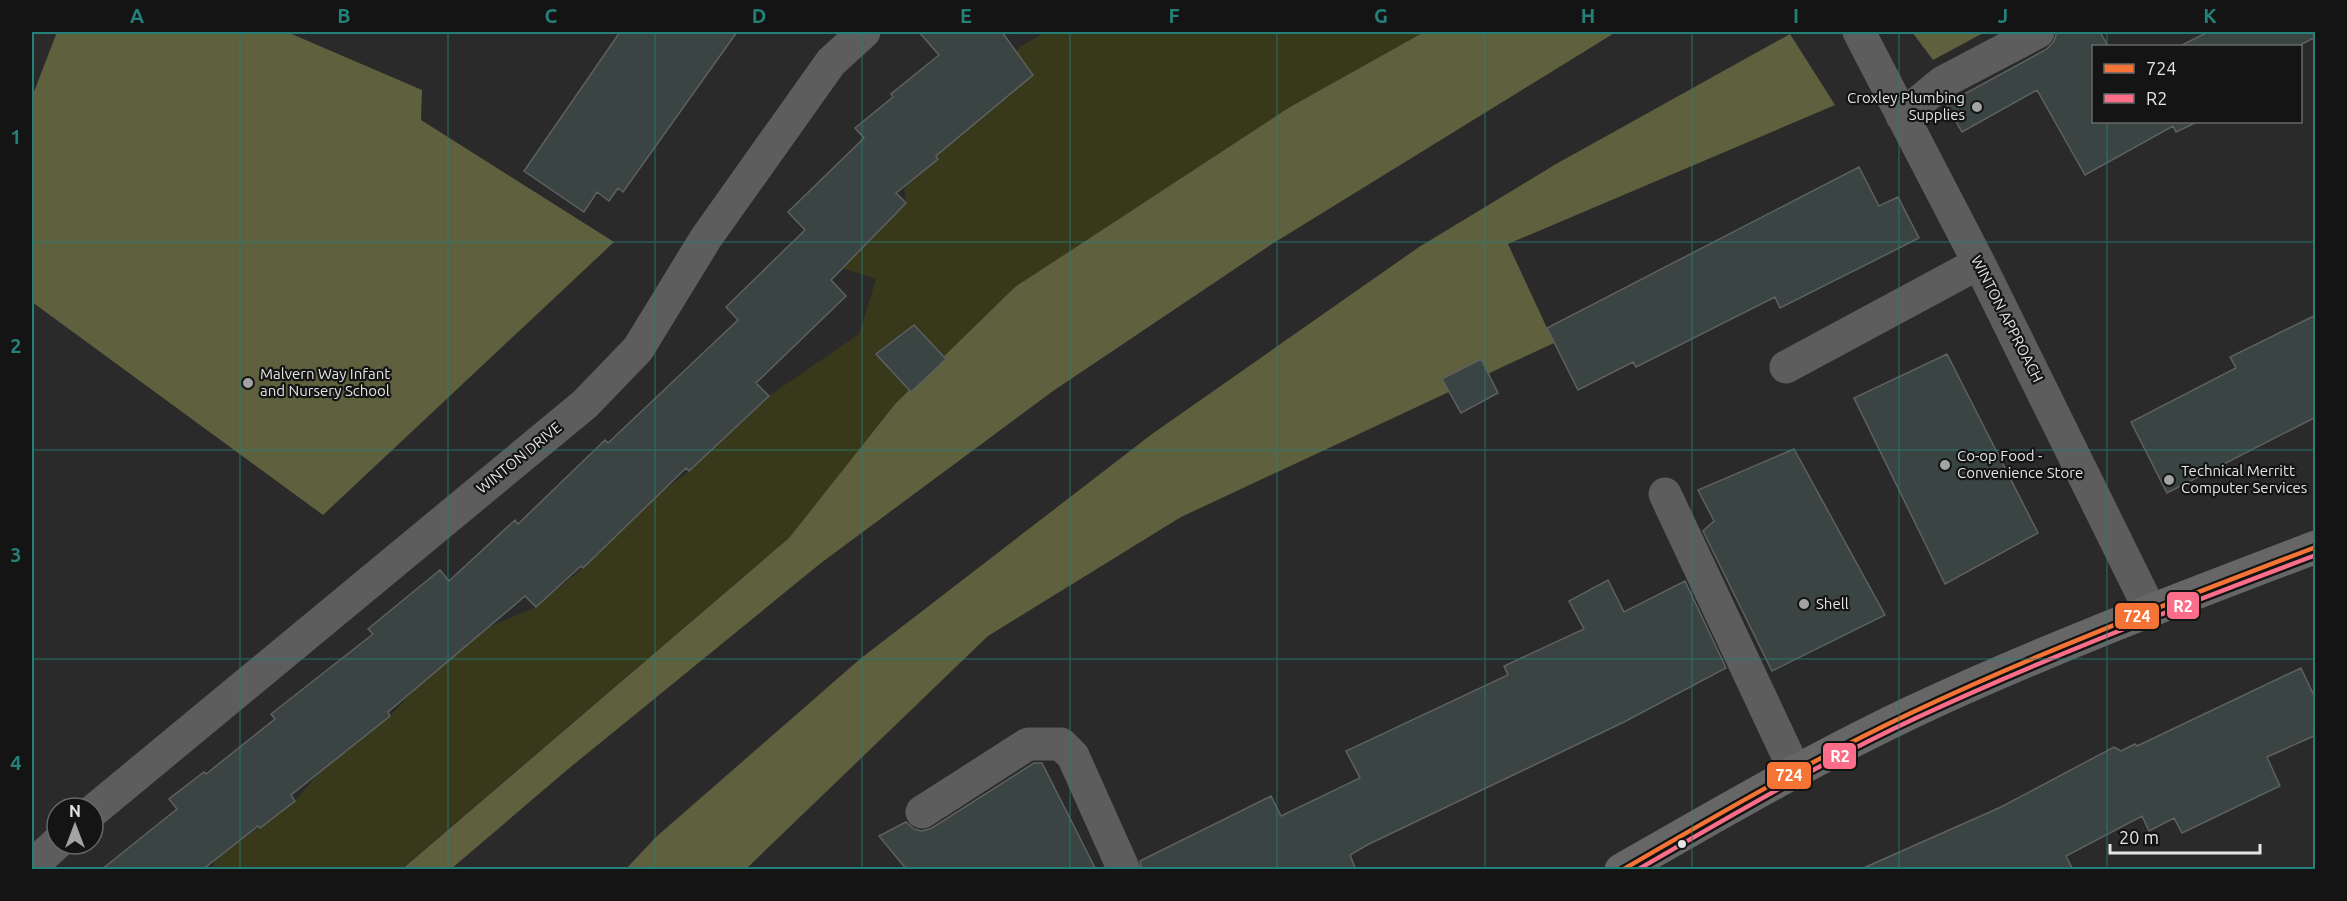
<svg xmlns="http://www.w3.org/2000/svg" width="2347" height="901" font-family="Ubuntu,sans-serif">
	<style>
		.green { fill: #38391b }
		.forest { fill: #5f603e }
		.building { fill: #3a4443; stroke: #5f6060; stroke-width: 1.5 }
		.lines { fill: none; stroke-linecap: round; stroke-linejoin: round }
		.minor { stroke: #5c5d5c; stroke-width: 33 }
		.major { stroke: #666; stroke-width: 33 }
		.bus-1-casing { stroke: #131413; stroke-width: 9 }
		.bus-2-casing { stroke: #131413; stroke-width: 9 }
		.bus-1 { stroke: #f57335; stroke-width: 4.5 }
		.bus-2 { stroke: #fb6d88; stroke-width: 4.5 }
		.grid { fill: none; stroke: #24817a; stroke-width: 1.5; stroke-opacity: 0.55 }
		.poi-dot { fill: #a2a4a3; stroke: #131413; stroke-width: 2 }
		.bus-dot { fill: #e3e5e4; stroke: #131413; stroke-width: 2 }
		.labels { text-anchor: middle; stroke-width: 4.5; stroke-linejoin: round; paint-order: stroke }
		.poi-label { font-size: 15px; fill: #e3e5e4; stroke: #131413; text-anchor: start }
		.street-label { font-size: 15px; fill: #e3e5e4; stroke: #131413 }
		.line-badge { stroke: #131413; stroke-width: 2 }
		.badge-label { font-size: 16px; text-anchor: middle; font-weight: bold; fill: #fff }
		.neatline { fill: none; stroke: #24817a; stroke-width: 2 }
		.grid-label { font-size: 20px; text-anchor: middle; font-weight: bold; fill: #24817a }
	</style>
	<rect width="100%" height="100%" fill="#2a2a2a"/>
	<path class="green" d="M 1046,32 L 1424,32 L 1290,107 L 1015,287 L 895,404 L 789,538 L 401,869 L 212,870 L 216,858 L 295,801 L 318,774 L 390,716 L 418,686 L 489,627 L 536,607 L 583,568 L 658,495 L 689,471 L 769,396 L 859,334 L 876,279 L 841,268 L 906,203 L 904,187 L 938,159 L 939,152 L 1004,64 L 1021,46 Z"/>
	<path class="forest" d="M 57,32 L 287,32 L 422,90 L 421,120 L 614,242 L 323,515 L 32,302 L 32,97 Z
		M 1424,32 L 1616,32 L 1272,244 L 1053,391 L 821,563 L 567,770 L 451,869 L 401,870 L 789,538 L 895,404 L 1015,287 L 1290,107 Z
		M 1912,32 L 1985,32 L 1933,60 Z
		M 1790,34 L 1835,105 L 1508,244 L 1554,343 L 1181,517 L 988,636 L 746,869 L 625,870 L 656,837 L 860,659 L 1152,434 L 1419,247 L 1556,164 Z"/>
	<path class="building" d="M 620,32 L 737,32 L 623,192 L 618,188 L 609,201 L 597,192 L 584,212 L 524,171 Z
		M 919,32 L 1002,32 L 1033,75 L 936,156 L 938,159 L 896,193 L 906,203 L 831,280 L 846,296 L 756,383 L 769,396 L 689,471 L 686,468 L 583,568 L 581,566 L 536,607 L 525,596 L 388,712 L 390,716 L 291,795 L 295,801 L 260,828 L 258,826 L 202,870 L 101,870 L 177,809 L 169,799 L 204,772 L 206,774 L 275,719 L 271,714 L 373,634 L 368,629 L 402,601 L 440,570 L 449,581 L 515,520 L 518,524 L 605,440 L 608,443 L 738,320 L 726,307 L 805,230 L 788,212 L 864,138 L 855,128 L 893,97 L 891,94 L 939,55 Z
		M 2057,32 L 2100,32 L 2108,46 L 2094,46 L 2094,122 L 2197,122 L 2176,132 L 2173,126 L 2085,175 L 2037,90 L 1962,132 L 1946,104 L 2047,49 L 2054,41 Z
		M 2208,32 L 2316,32 L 2316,37 L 2298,46 L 2180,46 Z
		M 1859,167 L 1879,206 L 1898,197 L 1919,238 L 1780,308 L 1775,297 L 1636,367 L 1633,362 L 1578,390 L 1547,328 Z
		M 2316,315 L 2316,417 L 2167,493 L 2131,422 L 2236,368 L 2230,357 Z
		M 914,325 L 946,359 L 911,392 L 876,354 Z
		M 1947,354 L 2038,533 L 1945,584 L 1854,398 Z
		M 1481,359 L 1498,393 L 1461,413 L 1442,379 Z
		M 1794,449 L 1885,615 L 1772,671 L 1703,531 L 1714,521 L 1698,490 Z
		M 1608,580 L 1624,612 L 1685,581 L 1726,668 L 1624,722 L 1367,845 L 1350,855 L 1356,870 L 1142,870 L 1140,861 L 1271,796 L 1281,816 L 1360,778 L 1346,751 L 1508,675 L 1504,666 L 1584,629 L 1569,601 Z
		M 2301,668 L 2316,700 L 2316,735 L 2267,757 L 2280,786 L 2182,833 L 2174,818 L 2149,831 L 2142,816 L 2066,856 L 2073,870 L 1859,870 L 2001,807 L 2114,747 L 2121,751 L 2135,744 L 2137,746 Z
		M 1034,763 L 1042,763 L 1096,870 L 907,870 L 879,836 L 906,822 L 914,829 L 922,831 L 932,828 Z"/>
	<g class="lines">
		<path class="minor" d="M 1859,32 L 1979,263 L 2150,610
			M 1902,116 L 1943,82 L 2038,32
			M 1786,367 L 1979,263
			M 1665,494 L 1795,771
			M 93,811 L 585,404 L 638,349 L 706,238 L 831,62 L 864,32
			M 922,812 L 1028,744 L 1061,744 L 1073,756 L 1124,870
			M 32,866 L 57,843"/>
		<path class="major" d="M 1621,870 C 1717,815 1813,759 1912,712 C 2044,650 2180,599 2316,547"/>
		<g class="bus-1-casing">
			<path id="bus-1" d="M 1622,870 C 1717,815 1813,759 1913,712 C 2044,650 2180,599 2316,547"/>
		</g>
		<g class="bus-2-casing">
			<path id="bus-2" d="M 1637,870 C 1729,817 1820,763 1916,718 C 2047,657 2181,606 2316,555"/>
		</g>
		<use href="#bus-1" class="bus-1"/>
		<use href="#bus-2" class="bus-2"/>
	</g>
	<path class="grid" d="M 240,32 L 240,870M 448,32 L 448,870M 655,32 L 655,870M 862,32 L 862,870M 1070,32 L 1070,870M 1277,32 L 1277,870M 1485,32 L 1485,870M 1692,32 L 1692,870M 1899,32 L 1899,870M 2107,32 L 2107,46M 2107,122 L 2107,870M 32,242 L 2316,242M 32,450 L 2316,450M 32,659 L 2316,659"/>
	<g class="poi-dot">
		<circle cx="1977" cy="107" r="6"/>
		<circle cx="248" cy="383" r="6"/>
		<circle cx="1945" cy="465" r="6"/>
		<circle cx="2169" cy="480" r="6"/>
		<circle cx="1804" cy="604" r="6"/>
	</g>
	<circle class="bus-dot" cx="1682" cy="844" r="5"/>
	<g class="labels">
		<g class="poi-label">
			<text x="1965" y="103" text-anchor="end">Croxley Plumbing<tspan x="1965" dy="17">Supplies</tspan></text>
			<text x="260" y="379">Malvern Way Infant<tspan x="260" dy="17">and Nursery School</tspan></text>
			<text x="1957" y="461">Co-op Food -<tspan x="1957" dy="17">Convenience Store</tspan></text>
			<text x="2181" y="476">Technical Merritt<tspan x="2181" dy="17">Computer Services</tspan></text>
			<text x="1816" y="609">Shell</text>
		</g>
		<g class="street-label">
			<text transform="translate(2007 319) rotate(63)" y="5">WINTON APPROACH</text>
			<text transform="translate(519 458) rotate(-39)" y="5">WINTON DRIVE</text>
		</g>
	</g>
	<g class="line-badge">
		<rect x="2166" y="591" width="34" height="29" rx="6" fill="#fb6d88"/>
		<rect x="2114" y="602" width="46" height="28" rx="6" fill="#f57335"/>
		<rect x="1822" y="742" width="35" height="28" rx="6" fill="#fb6d88"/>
		<rect x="1766" y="761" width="46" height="29" rx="6" fill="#f57335"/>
	</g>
	<g class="badge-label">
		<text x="2183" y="612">R2</text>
		<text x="2137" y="622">724</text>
		<text x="1840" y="762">R2</text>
		<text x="1789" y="781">724</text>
	</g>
	<rect width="2347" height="901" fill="none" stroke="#131413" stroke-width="66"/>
	<rect x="2092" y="45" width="210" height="78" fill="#131413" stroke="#666867" stroke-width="1.5"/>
	<rect x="2104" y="64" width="30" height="9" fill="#f57335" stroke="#666867" stroke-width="1.5"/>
	<text x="2146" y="75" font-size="18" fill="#e3e5e4">724</text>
	<rect x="2104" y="94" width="30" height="9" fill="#fb6d88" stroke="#666867" stroke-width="1.5"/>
	<text x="2146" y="105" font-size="18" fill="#e3e5e4">R2</text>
	<g transform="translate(75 826)"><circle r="28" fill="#131413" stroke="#666867" stroke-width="1.5"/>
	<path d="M0-4.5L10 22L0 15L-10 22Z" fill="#a2a4a3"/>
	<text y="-9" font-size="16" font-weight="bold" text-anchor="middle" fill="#e3e5e4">N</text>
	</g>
	<path d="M2110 844v9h150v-9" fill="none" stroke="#e3e5e4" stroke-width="3"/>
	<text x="2119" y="844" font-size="18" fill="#e3e5e4" stroke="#131413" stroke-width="4.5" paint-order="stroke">20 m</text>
	<rect x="33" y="33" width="2281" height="835" class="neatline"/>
	<g class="grid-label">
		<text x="137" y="23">A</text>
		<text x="344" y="23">B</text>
		<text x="551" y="23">C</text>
		<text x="759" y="23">D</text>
		<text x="966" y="23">E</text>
		<text x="1174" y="23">F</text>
		<text x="1381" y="23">G</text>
		<text x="1588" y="23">H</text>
		<text x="1796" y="23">I</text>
		<text x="2003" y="23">J</text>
		<text x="2210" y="23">K</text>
		<text x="16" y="144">1</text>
		<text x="16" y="353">2</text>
		<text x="16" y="562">3</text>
		<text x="16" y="770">4</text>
	</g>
</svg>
